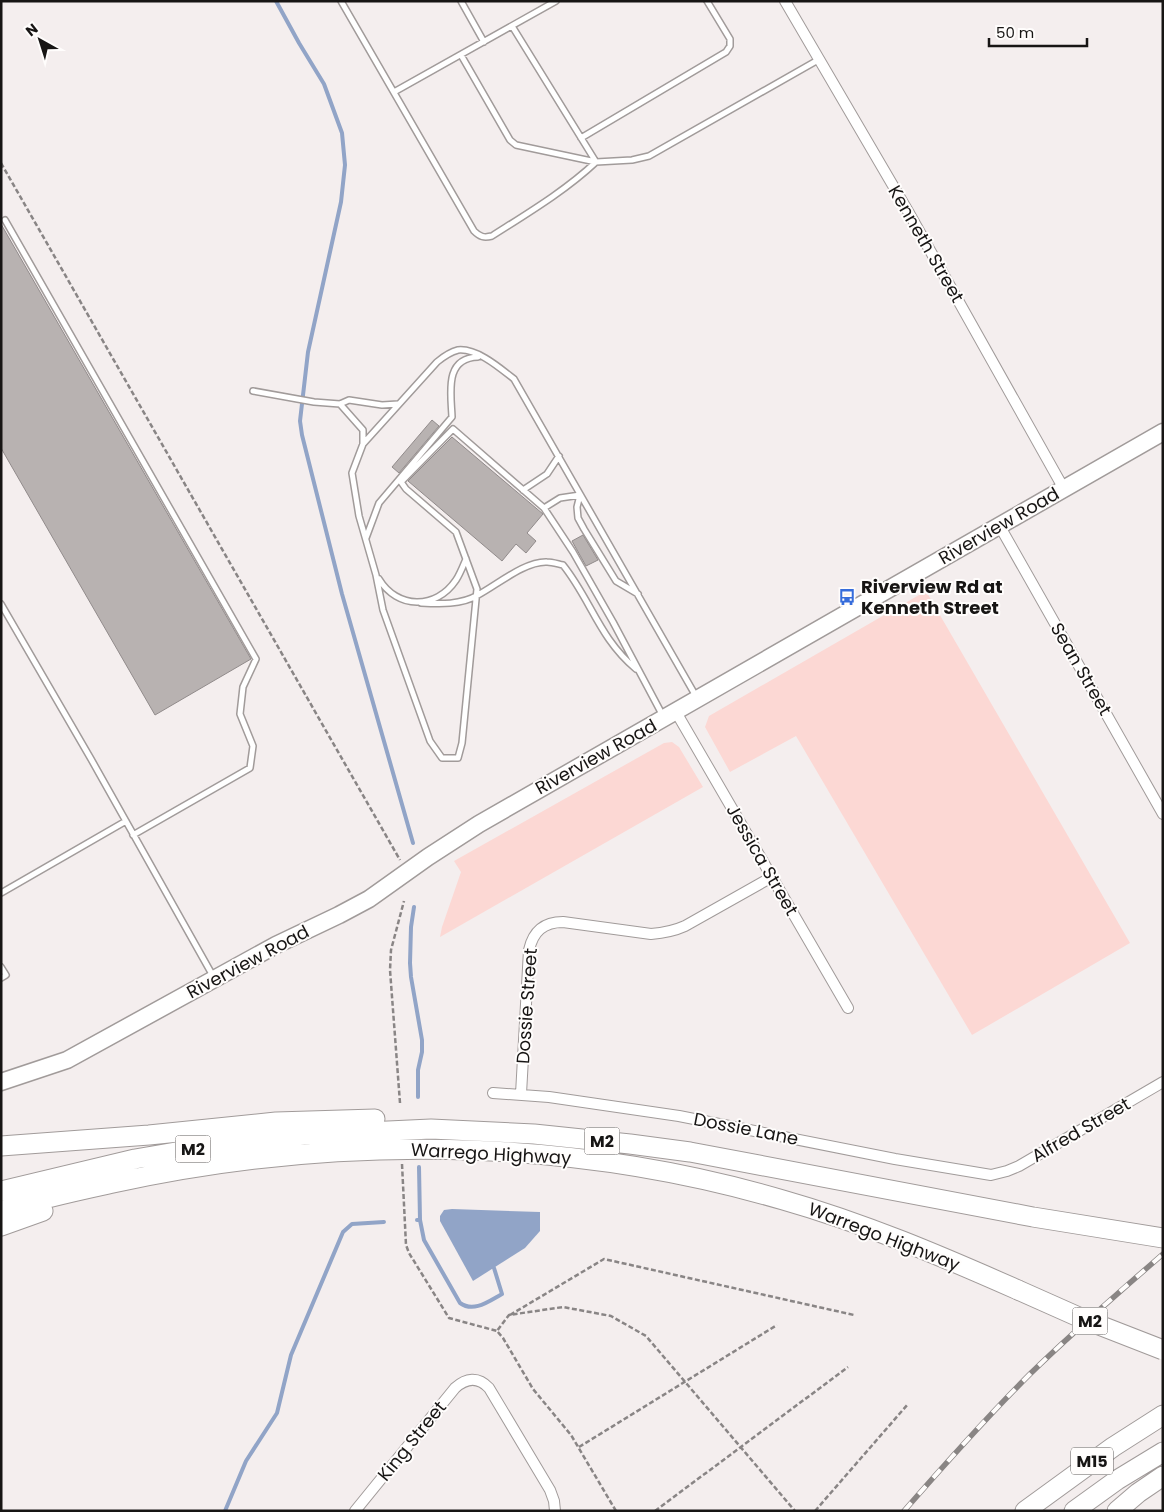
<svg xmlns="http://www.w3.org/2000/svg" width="1164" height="1512" font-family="Poppins,sans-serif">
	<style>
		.green { fill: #fcd8d4 }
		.water { fill: #91a4c7 }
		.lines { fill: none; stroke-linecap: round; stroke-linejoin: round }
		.stream { stroke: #91a4c7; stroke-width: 4 }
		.building { fill: #b8b2b1; stroke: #918b8b }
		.service-casing { stroke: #a19b9a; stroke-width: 8 }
		.minor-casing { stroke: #a19b9a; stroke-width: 12 }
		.primary-casing { stroke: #a19b9a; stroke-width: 19 }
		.motorway-casing { stroke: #a19b9a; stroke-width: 21 }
		.path { stroke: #898585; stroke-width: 2.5; stroke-dasharray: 5 2.5; stroke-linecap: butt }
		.service { stroke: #fff; stroke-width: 5 }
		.minor { stroke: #fff; stroke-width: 10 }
		.primary { stroke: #fff; stroke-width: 16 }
		.motorway { stroke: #fff; stroke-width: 19 }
		.rail-casing { stroke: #898584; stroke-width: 5.5 }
		.rail { stroke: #fffdfc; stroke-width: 4; stroke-dasharray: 11; stroke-linecap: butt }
		.motorway-bridge-casing { stroke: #a19b9a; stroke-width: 21; stroke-linecap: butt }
		.motorway-bridge { stroke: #fff; stroke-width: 19 }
		.labels { text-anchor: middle; stroke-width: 4; stroke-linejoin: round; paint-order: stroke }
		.shield { fill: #fffdfc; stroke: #5d5b5a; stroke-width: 1 }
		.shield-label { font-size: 16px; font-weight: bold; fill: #171514 }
		.street-label { font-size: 18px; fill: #171514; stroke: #fffdfc }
		.poi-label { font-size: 18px; font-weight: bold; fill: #171514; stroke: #fffdfc; text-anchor: start }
	</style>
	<rect width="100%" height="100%" fill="#f4eeee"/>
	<path class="green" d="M 926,591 L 1130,943 L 972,1035 L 796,736 L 730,772 L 705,727 L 709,716 Z
		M 672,742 L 679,747 L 703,787 L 440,937 L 442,927 L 461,872 L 454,861 L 664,743 Z"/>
	<path class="water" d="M 452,1209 L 540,1212 L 540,1231 L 525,1248 L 473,1281 L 440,1221 L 440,1216 L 444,1210 Z"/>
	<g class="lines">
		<path class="stream" d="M 276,1 L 299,43 L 324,84 L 342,133 L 345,165 L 341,202 L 308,352 L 300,421 L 302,435 L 342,594 L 413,843
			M 414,907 L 411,927 L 410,963 L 411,977 L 422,1040 L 422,1052 L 418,1070 L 418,1097
			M 417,1220 L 420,1220 L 419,1167
			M 420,1220 L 424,1240 L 460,1303 C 474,1313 489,1301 502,1294 L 494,1268
			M 225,1511 L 246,1461 L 277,1413 L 291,1355 L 343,1232 L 352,1224 L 384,1222"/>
	</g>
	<path class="building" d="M 1,224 L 251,659 L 155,715 L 1,448 Z
		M 432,420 L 439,426 L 399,473 L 392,467 Z
		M 452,437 L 543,514 L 527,533 L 536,541 L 526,553 L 516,544 L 502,561 L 408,481 Z
		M 583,535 L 598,560 L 586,566 L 572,541 Z"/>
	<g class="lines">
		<g class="service-casing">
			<path id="service" d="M 341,1 L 474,231 C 480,237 484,238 492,236 C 528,213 565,191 596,162 L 512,26
				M 461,1 L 484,42
				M 461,55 L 510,140 L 516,145 L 596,162 L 632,160 L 649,156 L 818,60
				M 394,92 L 556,1
				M 581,138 L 726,52 L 730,46 L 730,39 L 707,1
				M 5,220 L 256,659 L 243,687 L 240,714 L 253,746 L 250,768 L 133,835
				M 253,391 L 314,402 L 340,404 L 349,400 L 382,405 L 398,404
				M 340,404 L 363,430 L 363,444
				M 523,490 L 547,474 L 559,456
				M 544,508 L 560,498 L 580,495 L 577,507 L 578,518 L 584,529 L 616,581 L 638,594
				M 366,538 L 379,503 L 452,417 C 451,393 444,358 478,357
				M 379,579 C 397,609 436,610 456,580 C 460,574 463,566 466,559
				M 421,603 C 440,604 461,605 478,595 C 497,585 525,561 547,562 C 552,562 558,564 563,565 C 591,600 599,638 636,669
				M 1,604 L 91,759 L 213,976
				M 663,716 L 613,622 L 573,552 L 544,508 L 453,429 L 401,482 L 406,489 L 456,532 L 477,589 L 462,743 L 458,758 L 442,758 L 430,741 L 383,610 L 376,575 L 359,516 L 352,473 L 363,444 L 437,362 C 443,357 450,352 458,350 C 477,348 500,368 514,379 L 697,698
				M 1,893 L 126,821
				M 1,967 L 6,975 L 1,978"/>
		</g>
		<g class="minor-casing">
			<path id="minor" d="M 785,1 L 909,213 L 1064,489
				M 999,525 L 1163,814
				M 676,712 L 848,1008
				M 493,1093 L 549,1097 L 679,1116 L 895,1159 L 991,1175 L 1007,1171 L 1019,1166 L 1163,1082
				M 521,1094 L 529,950 C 533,932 543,922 563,922 L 651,934 C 663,933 674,931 685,926 L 772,877
				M 355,1511 L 455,1388 C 466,1378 478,1376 489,1388 L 550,1490 L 554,1501 L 555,1511"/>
		</g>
		<g class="primary-casing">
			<path id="primary" d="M 1,1082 L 67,1060 L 276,945 L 339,915 L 369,899 L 428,857 L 479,824 L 1163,432"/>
		</g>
		<g class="motorway-casing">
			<path id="motorway" d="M 1,1146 L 149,1135 L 276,1122 L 375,1119
				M 1,1191 L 135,1159 L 199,1148 L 303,1135 L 431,1129 L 534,1134 L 630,1144 L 690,1152 L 1033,1217 L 1163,1238
				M 1,1211 C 38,1199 76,1191 113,1183 C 333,1135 566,1136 783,1200 C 864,1223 941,1256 1018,1290
				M 1,1226 L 43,1211
				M 1025,1511 L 1113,1447 L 1163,1415
				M 1074,1511 L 1117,1480 L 1163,1452
				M 1117,1511 L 1138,1493 L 1163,1476"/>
		</g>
		<path class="path" d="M 1,163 L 400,860
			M 400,1103 L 390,970 L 391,950 L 404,901
			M 402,1164 L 406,1245 L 409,1253 L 449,1318 L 497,1331
			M 510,1315 L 604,1259 L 854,1315
			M 579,1447 L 777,1325
			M 616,1511 L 571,1435 L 533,1389 L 503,1338 L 497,1331 L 509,1315 L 563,1307 L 611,1316 L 646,1336 L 795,1511
			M 655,1511 L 848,1367
			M 815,1511 L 908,1404"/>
		<use href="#service" class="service"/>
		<use href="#minor" class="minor"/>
		<use href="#primary" class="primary"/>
		<use href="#motorway" class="motorway"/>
		<g class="rail-casing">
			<path id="rail" d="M 904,1511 C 945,1464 986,1418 1030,1374 C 1073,1332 1118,1293 1163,1254"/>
		</g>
		<use href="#rail" class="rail"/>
		<g class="motorway-bridge-casing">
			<path id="motorway-bridge" d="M 1018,1290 L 1081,1318 L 1163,1350"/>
		</g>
		<use href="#motorway-bridge" class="motorway-bridge"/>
	</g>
	<defs>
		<g id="bus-bare" transform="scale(1.35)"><path d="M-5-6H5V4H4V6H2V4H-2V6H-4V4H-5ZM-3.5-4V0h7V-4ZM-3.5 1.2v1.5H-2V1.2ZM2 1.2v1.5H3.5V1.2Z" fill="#366cdb" stroke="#fffdfc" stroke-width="2.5" paint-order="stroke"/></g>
	</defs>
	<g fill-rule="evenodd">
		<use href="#bus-bare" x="847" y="597"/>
	</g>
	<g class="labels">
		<g class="shield">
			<rect x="584.5" y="1127.5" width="35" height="27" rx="4"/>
			<rect x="175.5" y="1135.5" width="35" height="27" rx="4"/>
			<rect x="1072.5" y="1307.5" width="35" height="27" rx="4"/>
			<rect x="1071" y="1447.5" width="42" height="27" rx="4"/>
		</g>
		<g class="shield-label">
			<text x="602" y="1147">M2</text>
			<text x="193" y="1155">M2</text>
			<text x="1090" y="1327">M2</text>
			<text x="1092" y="1467">M15</text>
		</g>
		<g class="street-label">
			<text transform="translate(926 244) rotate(60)" y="6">Kenneth Street</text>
			<text transform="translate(999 526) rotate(-30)" y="6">Riverview Road</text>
			<text transform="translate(1081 669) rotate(60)" y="6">Sean Street</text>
			<text transform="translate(596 757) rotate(-29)" y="6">Riverview Road</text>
			<text transform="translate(762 860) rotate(60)" y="6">Jessica Street</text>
			<text transform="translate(248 962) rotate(-28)" y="6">Riverview Road</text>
			<text transform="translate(527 1006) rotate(-86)" y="6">Dossie Street</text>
			<text transform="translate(746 1129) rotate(11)" y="6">Dossie Lane</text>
			<text transform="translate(1081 1130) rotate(-30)" y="6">Alfred Street</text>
			<text transform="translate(491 1154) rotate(3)" y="6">Warrego Highway</text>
			<text transform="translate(884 1237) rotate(21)" y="6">Warrego Highway</text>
			<text transform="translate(412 1441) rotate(-51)" y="6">King Street</text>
		</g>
		<g class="poi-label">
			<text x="861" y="593">Riverview Rd at<tspan x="861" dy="21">Kenneth Street</tspan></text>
		</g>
	</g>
	<rect width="1164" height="1512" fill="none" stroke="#171514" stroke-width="5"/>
	<g transform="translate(40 40) rotate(321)" stroke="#fffdfc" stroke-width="4" paint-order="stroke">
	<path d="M0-4L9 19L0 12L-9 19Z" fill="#171514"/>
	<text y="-8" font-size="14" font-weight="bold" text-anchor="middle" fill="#171514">N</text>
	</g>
	<path d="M989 38v8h98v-8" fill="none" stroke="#171514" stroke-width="2.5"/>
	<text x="996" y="38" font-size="15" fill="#171514" stroke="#fffdfc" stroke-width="4" paint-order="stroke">50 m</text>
</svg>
